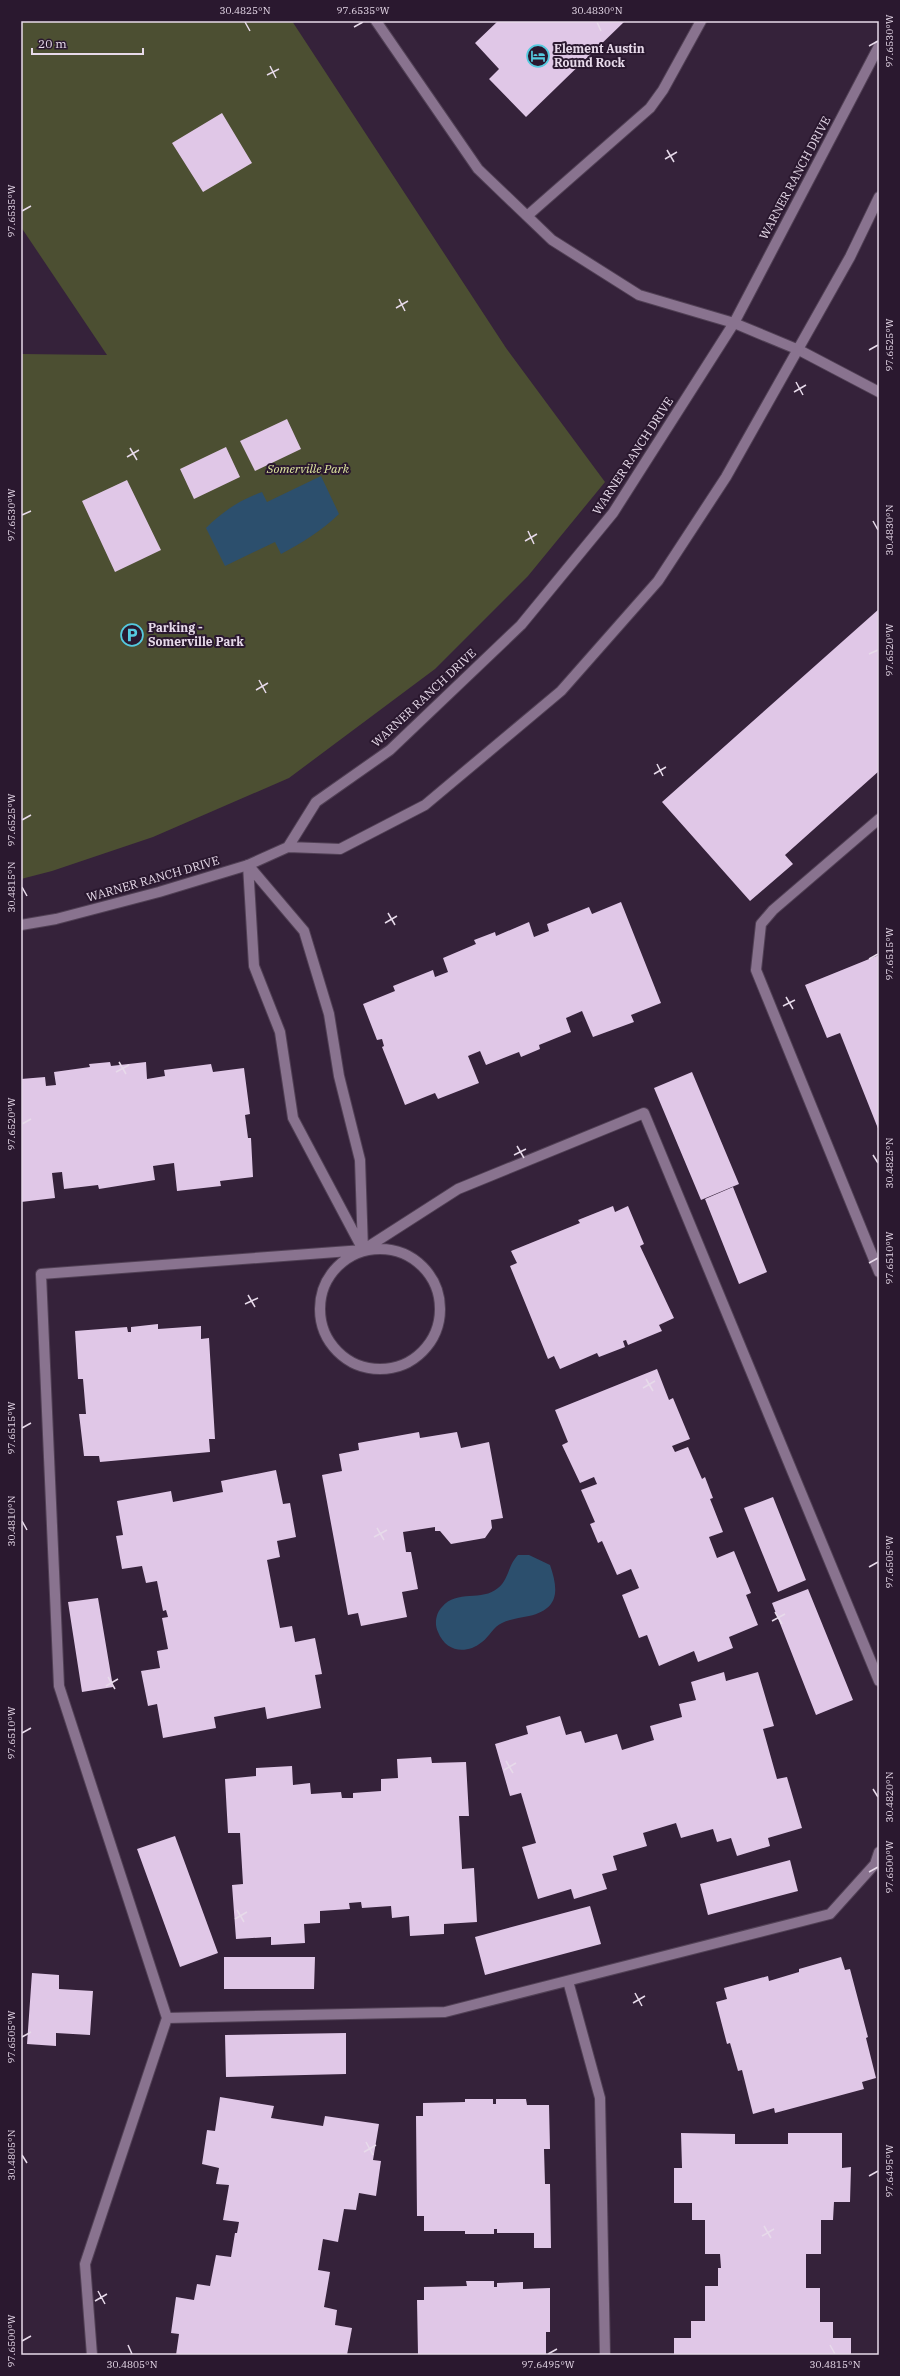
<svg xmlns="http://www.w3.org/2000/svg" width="900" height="2376" font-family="'IBM Plex Serif',serif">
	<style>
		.green { fill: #4c4f32 }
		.water { fill: #2c4f6d }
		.building { fill: #e0c7e7 }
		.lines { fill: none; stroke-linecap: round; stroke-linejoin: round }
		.service-casing { stroke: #514055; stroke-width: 12 }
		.minor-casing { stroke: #514055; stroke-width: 12 }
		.service { stroke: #89738f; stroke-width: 10 }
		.minor { stroke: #89738f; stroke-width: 10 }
		.ticks { fill: none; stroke: #e7daea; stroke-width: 1.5 }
		.labels { text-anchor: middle; stroke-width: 4; stroke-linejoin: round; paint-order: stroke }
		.poi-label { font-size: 12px; font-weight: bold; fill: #e7daea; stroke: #2a182f; text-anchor: start }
		.street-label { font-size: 12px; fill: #e7daea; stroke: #2a182f }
		.park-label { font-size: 12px; font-style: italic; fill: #e1eaa0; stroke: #2a182f }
		.neatline { fill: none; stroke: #e7daea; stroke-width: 1.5 }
		.ticks-label { font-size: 10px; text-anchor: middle; fill: #e7daea }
	</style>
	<rect width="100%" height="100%" fill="#35223a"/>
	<path class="green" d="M 21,21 L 292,21 L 506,348 L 605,482 L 528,576 L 435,669 L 289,778 L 153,837 L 52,871 L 21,879 L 21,354 L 107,355 L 21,227 Z"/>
	<path class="water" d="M 321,476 L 339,514 C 321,531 302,543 281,554 L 275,542 L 225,566 L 206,528 C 223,511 240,500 262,492 L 267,502 Z
		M 518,1555 L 529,1555 L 550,1565 C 559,1591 559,1609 529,1616 C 520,1618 510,1619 502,1623 C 493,1627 490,1636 482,1642 C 466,1655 446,1652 438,1632 C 434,1624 436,1613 442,1607 C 457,1589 482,1602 498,1588 C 509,1579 508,1565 518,1555 Z"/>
	<path class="building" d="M 498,21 L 625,21 L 526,117 L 489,79 L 499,69 L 475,43 Z
		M 222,113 L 252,163 L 203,192 L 172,143 Z
		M 287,419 L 301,449 L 255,471 L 240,441 Z
		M 226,447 L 240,477 L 194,499 L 180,469 Z
		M 127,480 L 161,550 L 115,572 L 82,501 Z
		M 879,609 L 879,771 L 785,855 L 793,864 L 750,901 L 662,802 Z
		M 621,902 L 661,1003 L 631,1015 L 634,1022 L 593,1037 L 582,1011 L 566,1018 L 571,1032 L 539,1045 L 540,1049 L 521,1057 L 519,1052 L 486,1065 L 480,1051 L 468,1056 L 479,1083 L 438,1099 L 435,1093 L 405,1105 L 382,1047 L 384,1046 L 382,1039 L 377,1040 L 363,1004 L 395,991 L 393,986 L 433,970 L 435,977 L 448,972 L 443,958 L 476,944 L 474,940 L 495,932 L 496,936 L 529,922 L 534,937 L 549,931 L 547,924 L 589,907 L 592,914 Z
		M 879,955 L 879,1131 L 840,1033 L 827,1038 L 805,985 Z
		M 110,1062 L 111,1066 L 146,1062 L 147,1079 L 165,1076 L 164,1070 L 211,1064 L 213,1072 L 244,1068 L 250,1114 L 245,1115 L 248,1138 L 251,1138 L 253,1177 L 220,1181 L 221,1186 L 177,1191 L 174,1163 L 153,1166 L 155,1180 L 99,1189 L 98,1185 L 64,1189 L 62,1172 L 52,1173 L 55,1198 L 21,1202 L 21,1079 L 45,1077 L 46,1086 L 56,1085 L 54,1072 L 90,1067 L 89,1064 Z
		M 692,1072 L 739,1184 L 701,1200 L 654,1088 Z
		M 733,1187 L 767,1272 L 739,1284 L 705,1199 Z
		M 613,1206 L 615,1212 L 628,1206 L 644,1244 L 640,1246 L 674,1318 L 659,1325 L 662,1331 L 628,1345 L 626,1340 L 623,1341 L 625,1347 L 599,1357 L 597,1353 L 560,1369 L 554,1356 L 548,1359 L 510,1266 L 517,1263 L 511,1251 L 580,1223 L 578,1220 Z
		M 158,1324 L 158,1329 L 201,1326 L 201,1339 L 209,1338 L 215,1439 L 209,1439 L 210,1452 L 100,1462 L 99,1456 L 84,1456 L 79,1414 L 86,1414 L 83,1379 L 78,1379 L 75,1331 L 127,1327 L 128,1332 L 131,1332 L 131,1327 Z
		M 657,1369 L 669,1400 L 673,1398 L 690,1439 L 672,1446 L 675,1452 L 688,1447 L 702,1479 L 705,1477 L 713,1498 L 710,1499 L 723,1532 L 709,1537 L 717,1558 L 734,1551 L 751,1593 L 746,1595 L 758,1625 L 729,1637 L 733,1648 L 698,1662 L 694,1651 L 659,1666 L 647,1635 L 639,1638 L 622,1595 L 639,1588 L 631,1569 L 617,1575 L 602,1541 L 598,1543 L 590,1524 L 595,1522 L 581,1490 L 597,1484 L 594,1477 L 580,1483 L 562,1445 L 568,1442 L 555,1410 Z
		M 419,1432 L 420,1438 L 457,1432 L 461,1448 L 489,1442 L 503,1518 L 491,1520 L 492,1528 L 485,1538 L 451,1544 L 440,1531 L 435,1531 L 435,1527 L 403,1532 L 406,1552 L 411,1552 L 418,1589 L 402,1592 L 407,1617 L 361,1626 L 358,1613 L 348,1615 L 322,1475 L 342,1471 L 339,1454 L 359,1450 L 358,1443 Z
		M 276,1470 L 283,1504 L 290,1503 L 296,1537 L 277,1541 L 280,1557 L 267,1560 L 280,1628 L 292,1626 L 295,1642 L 315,1638 L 322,1674 L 315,1675 L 321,1708 L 267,1719 L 265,1707 L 214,1717 L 216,1728 L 163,1738 L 157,1704 L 148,1706 L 141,1671 L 160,1668 L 157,1651 L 168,1649 L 162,1618 L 168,1617 L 166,1610 L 163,1611 L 157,1581 L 146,1583 L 142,1566 L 122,1569 L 116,1536 L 123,1535 L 117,1501 L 171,1491 L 173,1502 L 223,1492 L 221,1481 Z
		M 773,1497 L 806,1580 L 778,1592 L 744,1508 Z
		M 808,1589 L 853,1700 L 816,1715 L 772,1603 Z
		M 98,1598 L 113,1687 L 82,1692 L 68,1602 Z
		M 724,1672 L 726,1681 L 758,1672 L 774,1726 L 763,1729 L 777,1779 L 787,1777 L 802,1828 L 768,1838 L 770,1846 L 737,1856 L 731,1838 L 717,1842 L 713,1829 L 681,1838 L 676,1823 L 643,1833 L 647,1846 L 613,1856 L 617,1870 L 602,1874 L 607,1889 L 574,1899 L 571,1889 L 538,1899 L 522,1847 L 536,1843 L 521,1793 L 510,1796 L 495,1744 L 528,1734 L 526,1726 L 560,1716 L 566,1735 L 581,1731 L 585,1743 L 617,1734 L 622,1750 L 654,1740 L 650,1726 L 682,1717 L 679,1704 L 696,1700 L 691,1682 Z
		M 431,1757 L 432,1763 L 466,1762 L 469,1816 L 459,1816 L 462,1869 L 474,1868 L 477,1922 L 444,1924 L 444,1934 L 410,1936 L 409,1916 L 392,1918 L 391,1906 L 362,1908 L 361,1902 L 349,1903 L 350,1909 L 320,1911 L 320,1923 L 304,1924 L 305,1943 L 271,1945 L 271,1937 L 236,1939 L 232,1885 L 243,1884 L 240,1833 L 228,1833 L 225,1779 L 256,1776 L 256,1768 L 292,1766 L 293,1785 L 310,1783 L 311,1794 L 341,1792 L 342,1798 L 353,1798 L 353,1793 L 381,1791 L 381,1779 L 398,1778 L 397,1759 Z
		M 175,1836 L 218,1953 L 180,1967 L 137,1849 Z
		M 790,1860 L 798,1891 L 708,1915 L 700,1884 Z
		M 590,1906 L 601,1944 L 485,1975 L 475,1937 Z
		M 224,1957 L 315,1957 L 314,1989 L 224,1989 Z
		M 841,1957 L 845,1970 L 850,1969 L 868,2037 L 866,2038 L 876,2078 L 862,2082 L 864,2089 L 775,2113 L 774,2108 L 753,2114 L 742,2070 L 738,2071 L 730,2043 L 727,2044 L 716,2002 L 727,1999 L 724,1988 L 768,1976 L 769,1981 L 799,1972 L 799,1969 Z
		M 32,1973 L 59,1975 L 59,1989 L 93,1991 L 90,2035 L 56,2033 L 56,2046 L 27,2044 Z
		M 346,2033 L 346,2074 L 226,2077 L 225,2035 Z
		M 220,2097 L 274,2106 L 271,2118 L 323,2126 L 325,2116 L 379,2124 L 373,2160 L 381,2161 L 376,2196 L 359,2193 L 356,2210 L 344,2209 L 338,2242 L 323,2239 L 318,2270 L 330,2272 L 324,2307 L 337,2310 L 335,2325 L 352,2328 L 347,2355 L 176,2355 L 179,2334 L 171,2333 L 176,2297 L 194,2300 L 197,2284 L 210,2286 L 216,2255 L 231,2257 L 235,2233 L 237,2233 L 239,2222 L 223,2220 L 229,2185 L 216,2184 L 219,2168 L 202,2164 L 207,2130 L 215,2131 Z
		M 465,2099 L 493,2099 L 493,2104 L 496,2104 L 496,2099 L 526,2099 L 527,2105 L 549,2105 L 550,2149 L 544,2149 L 545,2184 L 550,2184 L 551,2248 L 534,2248 L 534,2233 L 497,2233 L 497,2229 L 494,2229 L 494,2234 L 465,2234 L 465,2231 L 424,2231 L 424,2216 L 417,2216 L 416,2116 L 423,2116 L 423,2103 L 465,2102 Z
		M 681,2133 L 735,2134 L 735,2144 L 788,2144 L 788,2133 L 842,2133 L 842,2168 L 851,2167 L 850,2202 L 834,2202 L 833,2220 L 821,2220 L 821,2254 L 806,2254 L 806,2288 L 820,2288 L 820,2322 L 833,2322 L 833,2338 L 851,2338 L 851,2355 L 674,2355 L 674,2338 L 691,2338 L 691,2321 L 705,2321 L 705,2286 L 718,2286 L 718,2268 L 721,2268 L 720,2254 L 705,2254 L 705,2220 L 692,2220 L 692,2203 L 674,2203 L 674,2168 L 682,2168 Z
		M 466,2281 L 494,2281 L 494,2287 L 497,2287 L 497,2283 L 523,2282 L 523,2289 L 550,2288 L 550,2332 L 546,2332 L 546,2355 L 418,2355 L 417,2300 L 424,2300 L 424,2287 L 467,2286 Z"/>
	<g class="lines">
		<g class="service-casing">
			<path id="service" d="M 376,21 L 478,169 L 552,240 L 639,295 L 734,323
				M 527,216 L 650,108 L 663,90 L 701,21
				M 799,350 L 879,392
				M 879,819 L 773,910 L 761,924 L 756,970 L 879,1272
				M 248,865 L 304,931 L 329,1014 L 339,1076 L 360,1160 L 363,1250
				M 248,865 L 254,966 L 280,1032 L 293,1118 L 362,1248
				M320 1309a60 60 0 1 1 120 0a60 60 0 1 1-120 0Z
				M 568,1981 L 600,2098 L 605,2355
				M 167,2018 L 445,2012 L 830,1914 L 875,1864 L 879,1852
				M 92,2355 L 85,2264 L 167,2018 L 59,1686 L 41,1274 L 363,1250 L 458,1189 L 644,1113 L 879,1681"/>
		</g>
		<g class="minor-casing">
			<path id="minor" d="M 734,323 L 799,350
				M 288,847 L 316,802 L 390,750 L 521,625 L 613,513 L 734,323 L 879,46
				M 21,925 L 56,919 L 159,892 L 248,865 L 288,847 L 340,849 L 425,805 L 561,691 L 658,581 L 726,477 L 850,257 L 879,197"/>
		</g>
		<use href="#service" class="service"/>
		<use href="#minor" class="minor"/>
	</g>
	<path class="ticks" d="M 245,22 L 250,31M 597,22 L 601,31M 354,27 L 363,22M 869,46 L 878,41M 270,66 L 276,78M 267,75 L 279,69M 667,150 L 674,162M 665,159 L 677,152M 22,211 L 31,206M 399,299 L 405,311M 396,308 L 408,301M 869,350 L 878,345M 796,382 L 803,395M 794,392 L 806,385M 130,448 L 137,460M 127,457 L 139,450M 22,515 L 31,511M 873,521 L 878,530M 528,531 L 534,544M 525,541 L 537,534M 869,654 L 878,650M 259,680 L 266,693M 256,690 L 268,683M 657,764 L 663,776M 654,774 L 666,767M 22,820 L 31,815M 22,887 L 27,896M 388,913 L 395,925M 385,923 L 397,916M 869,959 L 878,954M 786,997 L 793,1009M 783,1006 L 795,1000M 119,1062 L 126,1074M 116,1072 L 129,1065M 22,1124 L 31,1119M 517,1146 L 524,1158M 514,1155 L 526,1149M 873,1155 L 878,1163M 869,1263 L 878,1258M 248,1295 L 255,1307M 245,1304 L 258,1298M 646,1379 L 653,1391M 643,1388 L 655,1381M 22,1428 L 31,1423M 22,1521 L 27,1530M 377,1528 L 384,1540M 374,1537 L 387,1530M 869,1567 L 878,1562M 775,1612 L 782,1624M 772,1621 L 785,1614M 108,1677 L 115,1689M 106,1686 L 118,1679M 22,1733 L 31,1728M 506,1761 L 513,1773M 504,1770 L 516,1763M 873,1789 L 878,1797M 869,1872 L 878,1867M 237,1910 L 244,1922M 235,1919 L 247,1912M 635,1993 L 642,2006M 633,2003 L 645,1996M 22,2037 L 31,2032M 366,2142 L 373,2155M 364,2152 L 376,2145M 22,2155 L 27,2163M 869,2176 L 878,2171M 764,2226 L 771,2238M 762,2236 L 774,2229M 98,2291 L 105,2304M 95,2301 L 107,2294M 22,2341 L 31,2336M 128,2345 L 132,2354M 830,2345 L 835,2354M 548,2354 L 557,2349"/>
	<defs>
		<g id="hotel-ring" transform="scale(1.15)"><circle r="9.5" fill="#2a182f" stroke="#55cadf" stroke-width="1.5"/><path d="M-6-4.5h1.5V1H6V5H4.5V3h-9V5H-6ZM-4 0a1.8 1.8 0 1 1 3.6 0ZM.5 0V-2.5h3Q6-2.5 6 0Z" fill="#55cadf"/></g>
		<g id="parking-ring" transform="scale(1.15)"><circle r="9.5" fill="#2a182f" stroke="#55cadf" stroke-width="1.5"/><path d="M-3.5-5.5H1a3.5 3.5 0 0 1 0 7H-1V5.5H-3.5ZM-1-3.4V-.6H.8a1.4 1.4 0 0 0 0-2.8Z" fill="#55cadf"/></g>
	</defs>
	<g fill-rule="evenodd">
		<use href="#hotel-ring" x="538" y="56"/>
		<use href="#parking-ring" x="132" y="635"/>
	</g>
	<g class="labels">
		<g class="poi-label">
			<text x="554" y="53">Element Austin<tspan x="554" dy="14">Round Rock</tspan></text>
			<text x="148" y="632">Parking -<tspan x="148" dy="14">Somerville Park</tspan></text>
		</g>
		<g class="street-label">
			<text transform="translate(795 178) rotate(-62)" y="4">WARNER RANCH DRIVE</text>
			<text transform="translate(633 456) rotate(-57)" y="4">WARNER RANCH DRIVE</text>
			<text transform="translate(424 698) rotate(-43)" y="4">WARNER RANCH DRIVE</text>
			<text transform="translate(153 879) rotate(-16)" y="4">WARNER RANCH DRIVE</text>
		</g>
		<g class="park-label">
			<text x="308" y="473">Somerville Park</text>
		</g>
	</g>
	<rect width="900" height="2376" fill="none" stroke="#2a182f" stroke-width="44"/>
	<path d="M32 48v6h111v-6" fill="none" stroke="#e7daea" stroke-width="2"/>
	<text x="38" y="48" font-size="12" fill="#e7daea" stroke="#2a182f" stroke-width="3" paint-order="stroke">20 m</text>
	<rect x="22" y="22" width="856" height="2332" class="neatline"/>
	<g class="ticks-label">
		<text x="245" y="14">30.4825°N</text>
		<text x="363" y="14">97.6535°W</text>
		<text x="597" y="14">30.4830°N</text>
		<text transform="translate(889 41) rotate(-90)" y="4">97.6530°W</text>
		<text transform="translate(11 211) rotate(-90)" y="4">97.6535°W</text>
		<text transform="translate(889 345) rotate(-90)" y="4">97.6525°W</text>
		<text transform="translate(11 515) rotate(-90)" y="4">97.6530°W</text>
		<text transform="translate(889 530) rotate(-90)" y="4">30.4830°N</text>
		<text transform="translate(889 650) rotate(-90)" y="4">97.6520°W</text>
		<text transform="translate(11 820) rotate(-90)" y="4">97.6525°W</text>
		<text transform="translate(11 887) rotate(-90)" y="4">30.4815°N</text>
		<text transform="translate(889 954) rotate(-90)" y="4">97.6515°W</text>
		<text transform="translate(11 1124) rotate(-90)" y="4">97.6520°W</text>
		<text transform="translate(889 1163) rotate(-90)" y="4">30.4825°N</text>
		<text transform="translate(889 1258) rotate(-90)" y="4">97.6510°W</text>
		<text transform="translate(11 1428) rotate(-90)" y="4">97.6515°W</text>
		<text transform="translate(11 1521) rotate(-90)" y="4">30.4810°N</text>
		<text transform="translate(889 1562) rotate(-90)" y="4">97.6505°W</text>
		<text transform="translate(11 1733) rotate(-90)" y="4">97.6510°W</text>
		<text transform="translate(889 1797) rotate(-90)" y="4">30.4820°N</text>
		<text transform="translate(889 1867) rotate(-90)" y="4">97.6500°W</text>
		<text transform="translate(11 2037) rotate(-90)" y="4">97.6505°W</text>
		<text transform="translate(11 2155) rotate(-90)" y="4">30.4805°N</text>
		<text transform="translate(889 2171) rotate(-90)" y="4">97.6495°W</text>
		<text transform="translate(11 2341) rotate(-90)" y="4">97.6500°W</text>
		<text x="132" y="2368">30.4805°N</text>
		<text x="548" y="2368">97.6495°W</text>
		<text x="835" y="2368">30.4815°N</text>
	</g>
</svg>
